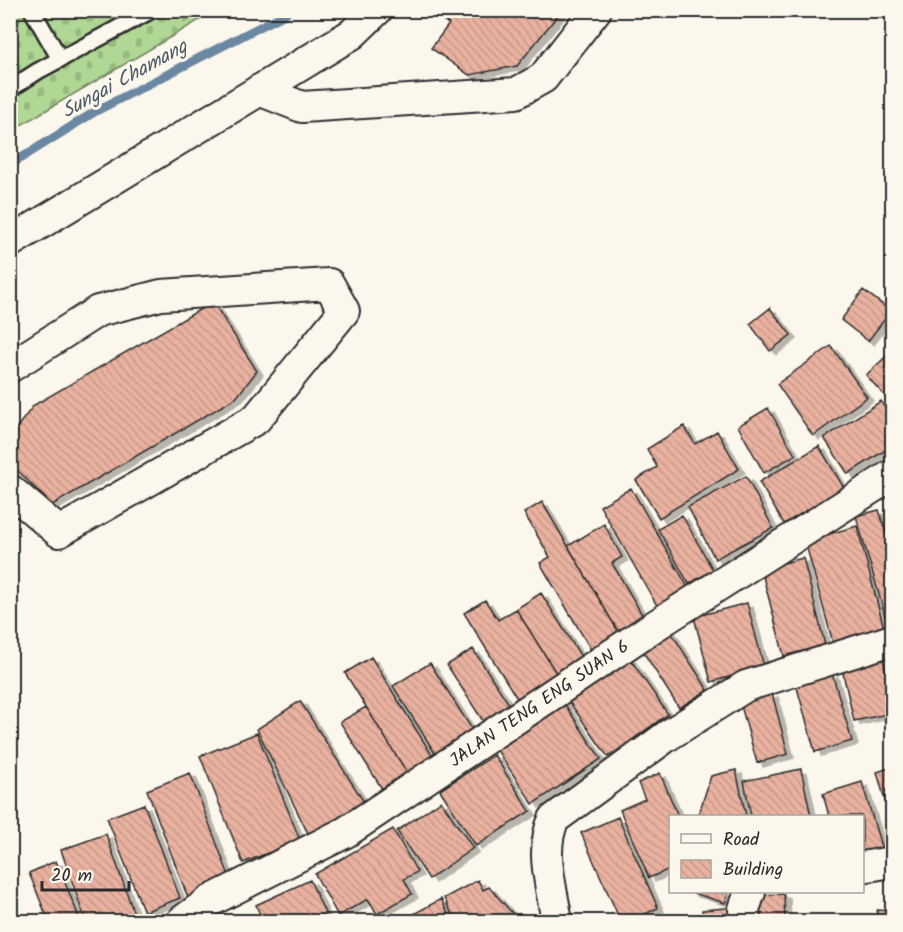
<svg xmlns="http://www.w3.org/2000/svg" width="903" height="932" font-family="Kalam,sans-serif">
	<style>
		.cemetery { fill: url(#cemetery-stones); stroke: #6e815f; stroke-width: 1.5 }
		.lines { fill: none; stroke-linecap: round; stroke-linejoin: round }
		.stream { stroke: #6b88a2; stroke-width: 9 }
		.building { fill: url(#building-back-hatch); stroke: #2b2b2b; stroke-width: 1.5; filter: url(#shadow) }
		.lane-casing { stroke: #2b2b2b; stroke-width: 20 }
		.street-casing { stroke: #2b2b2b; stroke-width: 34 }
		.lane { stroke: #fbf7ec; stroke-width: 15 }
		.street { stroke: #fbf7ec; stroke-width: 30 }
		.labels { text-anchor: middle; stroke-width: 6; stroke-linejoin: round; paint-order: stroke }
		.street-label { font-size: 18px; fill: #2b2b2b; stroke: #fbf7ec }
		.water-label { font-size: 20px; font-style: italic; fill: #4b5a67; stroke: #fbf7ec }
	</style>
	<defs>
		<pattern id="cemetery-stones" width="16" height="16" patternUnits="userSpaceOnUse" patternTransform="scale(1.5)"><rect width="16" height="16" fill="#b0d793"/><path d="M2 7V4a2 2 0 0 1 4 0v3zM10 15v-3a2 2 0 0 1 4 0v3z" fill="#98b97f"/></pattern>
		<pattern id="building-back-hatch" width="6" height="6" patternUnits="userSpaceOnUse" patternTransform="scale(1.5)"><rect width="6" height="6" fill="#e9b19f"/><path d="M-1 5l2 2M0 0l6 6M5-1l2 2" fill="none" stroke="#c89889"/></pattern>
		<filter id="shadow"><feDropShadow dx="6" dy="4" stdDeviation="0" flood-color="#0004"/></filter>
	</defs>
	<rect width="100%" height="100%" fill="#fbf7ec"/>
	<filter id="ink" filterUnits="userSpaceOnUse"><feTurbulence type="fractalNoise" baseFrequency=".0167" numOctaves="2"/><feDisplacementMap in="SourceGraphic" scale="12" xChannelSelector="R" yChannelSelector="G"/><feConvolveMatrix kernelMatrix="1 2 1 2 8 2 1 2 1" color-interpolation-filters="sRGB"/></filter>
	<g filter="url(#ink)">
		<path class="cemetery" d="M 11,10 L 215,11 L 11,131 Z"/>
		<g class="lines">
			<path class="stream" d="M 10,165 L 96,111 L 285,14 L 288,10"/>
		</g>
		<path class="building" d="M 448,10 L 562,10 L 517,66 L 469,75 L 431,48 L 449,24 L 441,19 Z
			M 863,290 L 891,311 L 868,341 L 841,320 Z
			M 213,302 L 257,371 L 236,398 L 52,505 L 10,463 L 10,436 L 34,405 Z
			M 770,308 L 791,335 L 770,351 L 750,324 Z
			M 831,346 L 867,397 L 813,436 L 777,384 Z
			M 892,351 L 892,404 L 866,375 Z
			M 881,401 L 892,420 L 892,446 L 848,474 L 824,438 Z
			M 768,408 L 795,455 L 764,473 L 738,426 Z
			M 684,426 L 695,444 L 717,431 L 739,469 L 659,518 L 636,480 L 657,467 L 647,449 Z
			M 819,446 L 844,488 L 784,524 L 759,482 Z
			M 746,476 L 773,528 L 715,559 L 688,507 Z
			M 631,488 L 690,591 L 659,609 L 600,506 Z
			M 542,502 L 622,638 L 594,655 L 540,563 L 550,557 L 524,513 Z
			M 879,510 L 889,542 L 892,541 L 892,620 L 887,622 L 856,516 Z
			M 682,515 L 713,570 L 689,584 L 658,529 Z
			M 604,524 L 622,557 L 612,563 L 647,623 L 622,638 L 568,546 Z
			M 857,526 L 884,628 L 833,643 L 805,541 Z
			M 803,558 L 825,645 L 784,656 L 761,569 Z
			M 541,593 L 585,663 L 560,679 L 516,609 Z
			M 485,600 L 498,620 L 516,609 L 560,679 L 521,705 L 464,613 Z
			M 747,603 L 764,667 L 711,682 L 694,617 Z
			M 669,629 L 708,690 L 679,708 L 640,647 Z
			M 473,649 L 514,712 L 488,729 L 447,665 Z
			M 628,656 L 668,714 L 608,757 L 567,699 Z
			M 371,657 L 435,760 L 409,776 L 345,673 Z
			M 883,659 L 892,700 L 892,713 L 854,721 L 842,669 Z
			M 430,663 L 475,734 L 438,758 L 393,686 Z
			M 832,673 L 852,741 L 815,752 L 796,684 Z
			M 772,693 L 788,754 L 757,763 L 740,702 Z
			M 562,700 L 601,759 L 533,804 L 494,746 Z
			M 300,701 L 369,810 L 314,846 L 257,729 Z
			M 366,707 L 409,776 L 384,792 L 340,722 Z
			M 257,733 L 300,840 L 243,863 L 200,756 Z
			M 494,755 L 530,811 L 476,846 L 440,790 Z
			M 892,767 L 892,825 L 877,772 Z
			M 801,769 L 811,816 L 751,816 L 744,781 Z
			M 736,770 L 746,816 L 698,816 L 711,776 Z
			M 190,773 L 231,881 L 188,898 L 147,790 Z
			M 660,773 L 678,816 L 670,816 L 670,869 L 649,878 L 620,810 L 645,799 L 638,783 Z
			M 862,782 L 883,853 L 862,859 L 862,816 L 829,816 L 823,794 Z
			M 441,801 L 473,848 L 429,879 L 397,831 Z
			M 144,804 L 180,898 L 144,912 L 107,818 Z
			M 618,817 L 658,908 L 628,922 L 621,922 L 581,833 Z
			M 393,829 L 417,872 L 404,879 L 412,894 L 377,914 L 368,899 L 338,916 L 315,874 Z
			M 106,834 L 137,922 L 86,922 L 61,850 Z
			M 56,861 L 81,922 L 49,922 L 29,873 Z
			M 310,880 L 329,922 L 263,922 L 256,905 Z
			M 478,880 L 483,890 L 489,887 L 520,922 L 456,922 L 444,898 Z
			M 690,892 L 729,892 L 725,903 Z
			M 784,894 L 785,922 L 753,922 L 753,895 Z
			M 441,899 L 452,922 L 413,922 L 410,916 Z
			M 737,907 L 738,922 L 703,922 L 702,910 Z
			M 877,910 L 892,911 L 892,922 L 876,922 Z
			M 349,917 L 409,917 L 409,922 L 349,922 Z"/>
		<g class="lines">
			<g class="lane-casing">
				<path id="lane" d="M 32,10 L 60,59
					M 10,89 L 38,71 L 152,10"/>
			</g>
			<g class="street-casing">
				<path id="street" d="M 259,90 L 302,107 L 516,93 L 543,78 L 596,10
					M 10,242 L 352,34 L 377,10
					M 10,367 L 98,311 L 161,295 L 329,284 L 344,311 L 256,419 L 59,532 L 10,490
					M 862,867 L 892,862
					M 181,922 L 210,901 L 346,832 L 653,627 L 892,475
					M 557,922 C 552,888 539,850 554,819 L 667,736 L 746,686 L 892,640
					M 745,922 L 744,909 L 750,892"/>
			</g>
			<use href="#lane" class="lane"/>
			<use href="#street" class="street"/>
		</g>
	</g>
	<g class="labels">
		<g class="street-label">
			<text transform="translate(539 703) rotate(-34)" y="6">JALAN TENG ENG SUAN 6</text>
		</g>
		<g class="water-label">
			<text transform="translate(124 78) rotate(-29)" y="7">Sungai Chamang</text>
		</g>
	</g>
	<rect width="903" height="932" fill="none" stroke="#fbf7ec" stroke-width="36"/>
	<rect x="18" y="18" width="867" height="896" fill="none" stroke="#2b2b2b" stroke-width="2" filter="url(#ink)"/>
	<rect x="669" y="815" width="195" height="78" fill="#fbf7ec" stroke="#a8a59f" stroke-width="1.5"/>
	<rect x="681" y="834" width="30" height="9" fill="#fbf7ec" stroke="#a8a59f" stroke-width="1.5"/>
	<text x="723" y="845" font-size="18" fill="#2b2b2b">Road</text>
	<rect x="681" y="860" width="30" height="18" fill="url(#building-back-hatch)" stroke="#a8a59f" stroke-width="1.5"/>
	<text x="723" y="875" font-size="18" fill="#2b2b2b">Building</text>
	<path d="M42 881v9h87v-9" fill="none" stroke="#2b2b2b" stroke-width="3"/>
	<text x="51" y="881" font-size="18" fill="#2b2b2b" stroke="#fbf7ec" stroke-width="4.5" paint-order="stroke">20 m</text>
</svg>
